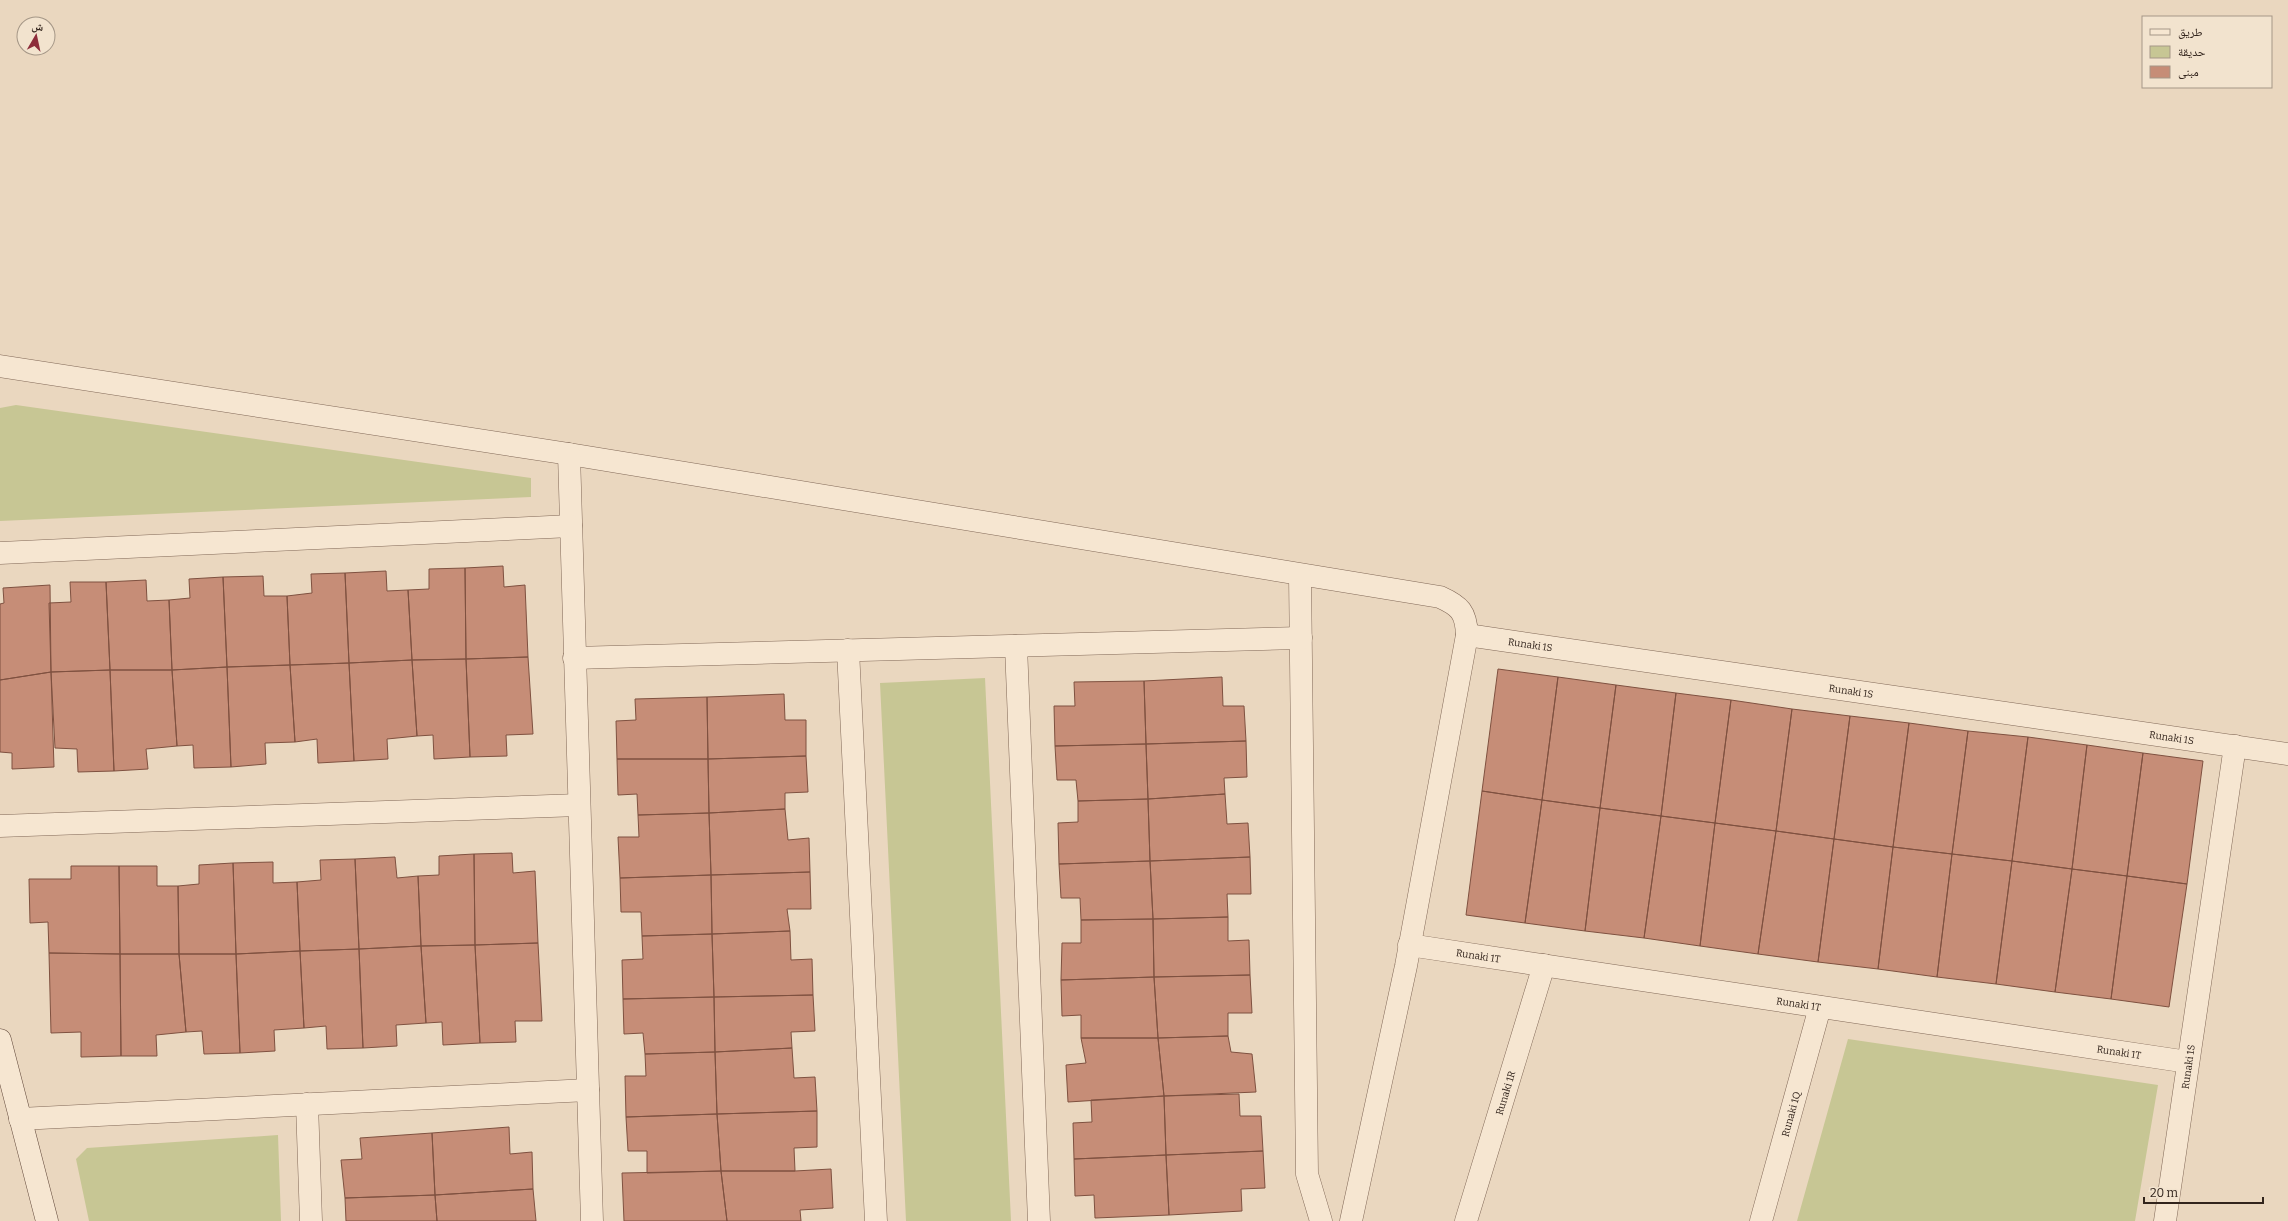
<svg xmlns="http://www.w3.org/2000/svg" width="2288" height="1221" font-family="Bitter,'Noto Naskh Arabic',serif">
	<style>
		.green { fill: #c7c694 }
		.building { fill: #c68d77; stroke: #7f5140 }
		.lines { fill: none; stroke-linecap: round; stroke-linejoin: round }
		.street-casing { stroke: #826958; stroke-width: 23 }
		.secondary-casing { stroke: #634a3c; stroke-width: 23 }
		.street { stroke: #f6e6d1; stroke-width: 22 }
		.secondary { stroke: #f6e6d1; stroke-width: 22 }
		.labels { text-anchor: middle; stroke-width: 3.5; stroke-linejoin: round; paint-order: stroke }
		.street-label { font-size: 10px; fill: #32241c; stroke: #f2e3ce }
	</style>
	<rect width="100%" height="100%" fill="#ead7bf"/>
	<path class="green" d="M 16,405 L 531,478 L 531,497 L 0,521 L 0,408 Z
		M 985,678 L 1011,1221 L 906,1221 L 880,683 Z
		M 1848,1039 L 2158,1085 L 2135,1221 L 1797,1221 Z
		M 278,1135 L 281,1221 L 89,1221 L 76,1159 L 87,1148 Z"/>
	<path class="building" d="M 503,566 L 504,587 L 525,585 L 528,657 L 466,659 L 465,568 Z
		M 465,568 L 466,659 L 412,660 L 408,590 L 429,589 L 429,569 Z
		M 386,571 L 387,591 L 408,590 L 412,660 L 349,663 L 345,573 Z
		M 345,573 L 349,663 L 290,665 L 287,596 L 312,593 L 311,574 Z
		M 263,576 L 264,596 L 287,596 L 290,665 L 227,667 L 223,577 Z
		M 223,577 L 227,667 L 172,670 L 169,600 L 190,598 L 189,579 Z
		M 146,580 L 147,601 L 169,600 L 172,670 L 110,670 L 106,582 Z
		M 70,582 L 106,582 L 110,670 L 51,672 L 49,603 L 71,602 Z
		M 50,585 L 51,672 L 0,680 L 0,604 L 4,603 L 3,588 Z
		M 528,657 L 533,734 L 506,735 L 507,756 L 470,757 L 466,659 Z
		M 466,659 L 470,757 L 434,759 L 433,735 L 417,736 L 412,660 Z
		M 412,660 L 417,736 L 387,739 L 388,759 L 354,761 L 349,663 Z
		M 349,663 L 354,761 L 318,763 L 317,739 L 295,742 L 290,665 Z
		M 290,665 L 295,742 L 265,743 L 266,764 L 231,767 L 227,667 Z
		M 227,667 L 231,767 L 194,768 L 193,745 L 177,746 L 172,670 Z
		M 1498,669 L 1558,677 L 1542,800 L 1482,791 Z
		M 110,670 L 114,771 L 78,772 L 77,749 L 55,748 L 51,672 Z
		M 110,670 L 172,670 L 177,746 L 146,749 L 148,769 L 114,771 Z
		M 51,672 L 54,767 L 12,769 L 12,753 L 0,752 L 0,680 Z
		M 1222,677 L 1223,706 L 1244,706 L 1246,741 L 1146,744 L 1144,681 Z
		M 1558,677 L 1616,685 L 1600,808 L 1542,800 Z
		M 1144,681 L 1146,744 L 1055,746 L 1054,706 L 1075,706 L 1074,682 Z
		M 1616,685 L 1676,693 L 1661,816 L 1600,808 Z
		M 1676,693 L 1731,700 L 1715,823 L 1661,816 Z
		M 784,694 L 785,720 L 806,720 L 806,756 L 708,759 L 707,697 Z
		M 707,697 L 708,759 L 617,759 L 616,721 L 636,720 L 635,699 Z
		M 1731,700 L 1792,709 L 1776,831 L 1715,823 Z
		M 1792,709 L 1850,716 L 1834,839 L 1776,831 Z
		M 1850,716 L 1909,723 L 1893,847 L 1834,839 Z
		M 1909,723 L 1968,731 L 1952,854 L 1893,847 Z
		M 1968,731 L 2028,737 L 2012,861 L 1952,854 Z
		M 2028,737 L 2087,745 L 2072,869 L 2012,861 Z
		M 1246,741 L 1247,777 L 1224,778 L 1225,794 L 1148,799 L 1146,744 Z
		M 1146,744 L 1148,799 L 1078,801 L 1076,780 L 1057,780 L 1055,746 Z
		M 2087,745 L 2143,753 L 2127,876 L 2072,869 Z
		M 2143,753 L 2203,761 L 2187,884 L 2127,876 Z
		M 806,756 L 808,792 L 785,793 L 785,809 L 709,813 L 708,759 Z
		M 617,759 L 708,759 L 709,813 L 638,815 L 637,794 L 618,795 Z
		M 1482,791 L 1542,800 L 1525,923 L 1466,915 Z
		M 1225,794 L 1227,824 L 1248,823 L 1250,857 L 1150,861 L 1148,799 Z
		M 1148,799 L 1150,861 L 1059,864 L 1058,823 L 1078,822 L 1078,801 Z
		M 1542,800 L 1600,808 L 1585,931 L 1525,923 Z
		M 1600,808 L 1661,816 L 1644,938 L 1585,931 Z
		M 785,809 L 788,840 L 809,838 L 810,872 L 711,875 L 709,813 Z
		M 709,813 L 711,875 L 620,878 L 618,837 L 639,837 L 638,815 Z
		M 1661,816 L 1715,823 L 1700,946 L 1644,938 Z
		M 1715,823 L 1776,831 L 1758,954 L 1700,946 Z
		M 1776,831 L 1834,839 L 1818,962 L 1758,954 Z
		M 1834,839 L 1893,847 L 1878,969 L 1818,962 Z
		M 1893,847 L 1952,854 L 1937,977 L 1878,969 Z
		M 512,853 L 513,873 L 535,871 L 538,943 L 475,945 L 474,854 Z
		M 474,854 L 475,945 L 421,946 L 418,876 L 439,875 L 439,856 Z
		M 1952,854 L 2012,861 L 1996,984 L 1937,977 Z
		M 395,857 L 397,878 L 418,876 L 421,946 L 359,949 L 355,859 Z
		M 1250,857 L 1251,894 L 1227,894 L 1228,917 L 1153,919 L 1150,861 Z
		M 355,859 L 359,949 L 300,951 L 297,882 L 321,880 L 320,860 Z
		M 1150,861 L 1153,919 L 1081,920 L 1080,898 L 1061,898 L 1059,864 Z
		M 2012,861 L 2072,869 L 2055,992 L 1996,984 Z
		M 273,862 L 273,883 L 297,882 L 300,951 L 236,954 L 233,863 Z
		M 233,863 L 236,954 L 179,954 L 178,886 L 199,884 L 199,865 Z
		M 71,866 L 119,866 L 120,954 L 49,953 L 48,922 L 30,923 L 29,879 L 71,879 Z
		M 119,866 L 157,866 L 157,886 L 178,886 L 179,954 L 120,954 Z
		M 2072,869 L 2127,876 L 2111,999 L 2055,992 Z
		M 810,872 L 811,909 L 787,909 L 790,931 L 712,934 L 711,875 Z
		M 711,875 L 712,934 L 642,936 L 641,912 L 621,912 L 620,878 Z
		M 2127,876 L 2187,884 L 2169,1007 L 2111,999 Z
		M 1228,917 L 1228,941 L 1249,940 L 1250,975 L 1154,977 L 1153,919 Z
		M 1153,919 L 1154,977 L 1061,980 L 1062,943 L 1081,943 L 1081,920 Z
		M 790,931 L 791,960 L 812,959 L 813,995 L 714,997 L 712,934 Z
		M 712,934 L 714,997 L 623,999 L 622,960 L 643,959 L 642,936 Z
		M 538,943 L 542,1021 L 515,1021 L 516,1042 L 480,1043 L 475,945 Z
		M 475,945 L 480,1043 L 443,1045 L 442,1022 L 426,1023 L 421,946 Z
		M 421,946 L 426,1023 L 396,1025 L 397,1046 L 363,1048 L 359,949 Z
		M 359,949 L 363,1048 L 327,1049 L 326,1026 L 304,1028 L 300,951 Z
		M 300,951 L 304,1028 L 274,1030 L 275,1051 L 240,1053 L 236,954 Z
		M 49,953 L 120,954 L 121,1056 L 81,1057 L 81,1032 L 51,1033 Z
		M 120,954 L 179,954 L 186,1032 L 156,1035 L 157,1056 L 121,1056 Z
		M 179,954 L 236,954 L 240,1053 L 204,1054 L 202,1031 L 186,1032 Z
		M 1250,975 L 1252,1013 L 1228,1013 L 1228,1036 L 1158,1038 L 1154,977 Z
		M 1154,977 L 1158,1038 L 1081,1038 L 1081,1015 L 1062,1016 L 1061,980 Z
		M 813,995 L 815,1031 L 791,1032 L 792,1048 L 715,1052 L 714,997 Z
		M 714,997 L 715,1052 L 645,1054 L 643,1033 L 624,1034 L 623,999 Z
		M 1228,1036 L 1231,1052 L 1252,1054 L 1256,1092 L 1164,1096 L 1158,1038 Z
		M 1081,1038 L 1158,1038 L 1164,1096 L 1068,1102 L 1066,1065 L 1086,1063 Z
		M 792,1048 L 794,1078 L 815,1077 L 817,1111 L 717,1114 L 715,1052 Z
		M 715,1052 L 717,1114 L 626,1117 L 625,1076 L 646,1076 L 645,1054 Z
		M 1239,1094 L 1240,1116 L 1261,1116 L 1263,1151 L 1166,1155 L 1164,1096 Z
		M 1164,1096 L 1166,1155 L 1074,1159 L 1073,1123 L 1092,1122 L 1091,1100 Z
		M 817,1111 L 817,1147 L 794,1148 L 795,1171 L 721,1171 L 717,1114 Z
		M 717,1114 L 721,1171 L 647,1173 L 647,1151 L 628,1151 L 626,1117 Z
		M 509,1127 L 510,1154 L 532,1152 L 533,1189 L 435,1195 L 432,1133 Z
		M 432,1133 L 435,1195 L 345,1198 L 341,1160 L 362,1159 L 360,1138 Z
		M 1263,1151 L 1265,1188 L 1241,1189 L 1242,1211 L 1169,1215 L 1166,1155 Z
		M 1166,1155 L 1169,1215 L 1095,1218 L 1094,1195 L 1075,1196 L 1074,1159 Z
		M 831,1169 L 833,1208 L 800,1210 L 801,1221 L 727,1221 L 721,1171 L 795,1171 Z
		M 721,1171 L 727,1221 L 624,1221 L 622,1173 Z
		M 533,1189 L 536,1221 L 437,1221 L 435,1195 Z
		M 435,1195 L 437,1221 L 346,1221 L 345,1198 Z"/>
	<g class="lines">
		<g class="street-casing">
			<g id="street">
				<path d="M 0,366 L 569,454 L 1440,597 C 1460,606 1466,612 1467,635 L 1406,966 L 1351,1221"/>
				<path d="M 569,454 L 592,1221"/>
				<path d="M 0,553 L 571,526"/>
				<path d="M 1300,575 L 1307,1174 L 1321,1221"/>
				<path id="s1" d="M 1467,635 L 2288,754"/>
				<path d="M 1016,646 L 1039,1221"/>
				<path d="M 848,650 L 876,1221"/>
				<path d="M 574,658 L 1301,638"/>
				<path d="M 0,826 L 579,805"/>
				<path id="s2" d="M 1409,945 L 2188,1062"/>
				<path d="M 307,1104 L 311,1221"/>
				<path d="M 20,1119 L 588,1090"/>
				<path id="s3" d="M 1466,1221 L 1544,965"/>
				<path id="s4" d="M 1761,1221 L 1820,1007"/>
				<path id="s5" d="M 2165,1221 L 2235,746"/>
			</g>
		</g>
		<g class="secondary-casing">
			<path id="secondary" d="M 0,1040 L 47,1221"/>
		</g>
		<use href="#street" class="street"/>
		<use href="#secondary" class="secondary"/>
	</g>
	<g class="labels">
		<g class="street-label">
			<text dy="4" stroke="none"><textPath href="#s1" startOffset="64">Runaki 1S</textPath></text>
			<text dy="4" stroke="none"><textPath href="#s1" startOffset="388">Runaki 1S</textPath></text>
			<text dy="4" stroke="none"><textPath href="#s1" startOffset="712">Runaki 1S</textPath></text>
			<text dy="4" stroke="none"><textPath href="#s2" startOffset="70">Runaki 1T</textPath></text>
			<text dy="4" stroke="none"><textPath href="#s2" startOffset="394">Runaki 1T</textPath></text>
			<text dy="4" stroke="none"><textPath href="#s2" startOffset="718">Runaki 1T</textPath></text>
			<text dy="4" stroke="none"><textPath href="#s5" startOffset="156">Runaki 1S</textPath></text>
			<text dy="4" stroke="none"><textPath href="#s3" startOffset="134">Runaki 1R</textPath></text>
			<text dy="4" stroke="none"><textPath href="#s4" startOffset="111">Runaki 1Q</textPath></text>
		</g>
	</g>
	<rect x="2142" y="16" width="130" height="72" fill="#f2e3ce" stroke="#a59787"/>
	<rect x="2150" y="29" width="20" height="6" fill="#f6e6d1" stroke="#a59787"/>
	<text x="2178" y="36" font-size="12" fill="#32241c">طريق</text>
	<rect x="2150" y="46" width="20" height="12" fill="#c7c694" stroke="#a59787"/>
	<text x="2178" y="56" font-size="12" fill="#32241c">حديقة</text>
	<rect x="2150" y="66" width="20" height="12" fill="#c68d77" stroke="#a59787"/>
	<text x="2178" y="76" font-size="12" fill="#32241c">مبنى</text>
	<g transform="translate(36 36) rotate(9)"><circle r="19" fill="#f2e3ce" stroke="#a59787"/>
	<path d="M0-3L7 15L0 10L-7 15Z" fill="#8d2c3a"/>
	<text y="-6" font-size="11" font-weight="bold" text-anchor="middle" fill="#32241c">ش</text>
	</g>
	<path d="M2144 1197v6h119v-6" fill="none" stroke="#32241c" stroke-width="2"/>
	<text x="2150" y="1197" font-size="12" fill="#32241c" stroke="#f2e3ce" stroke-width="3" paint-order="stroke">20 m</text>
</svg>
